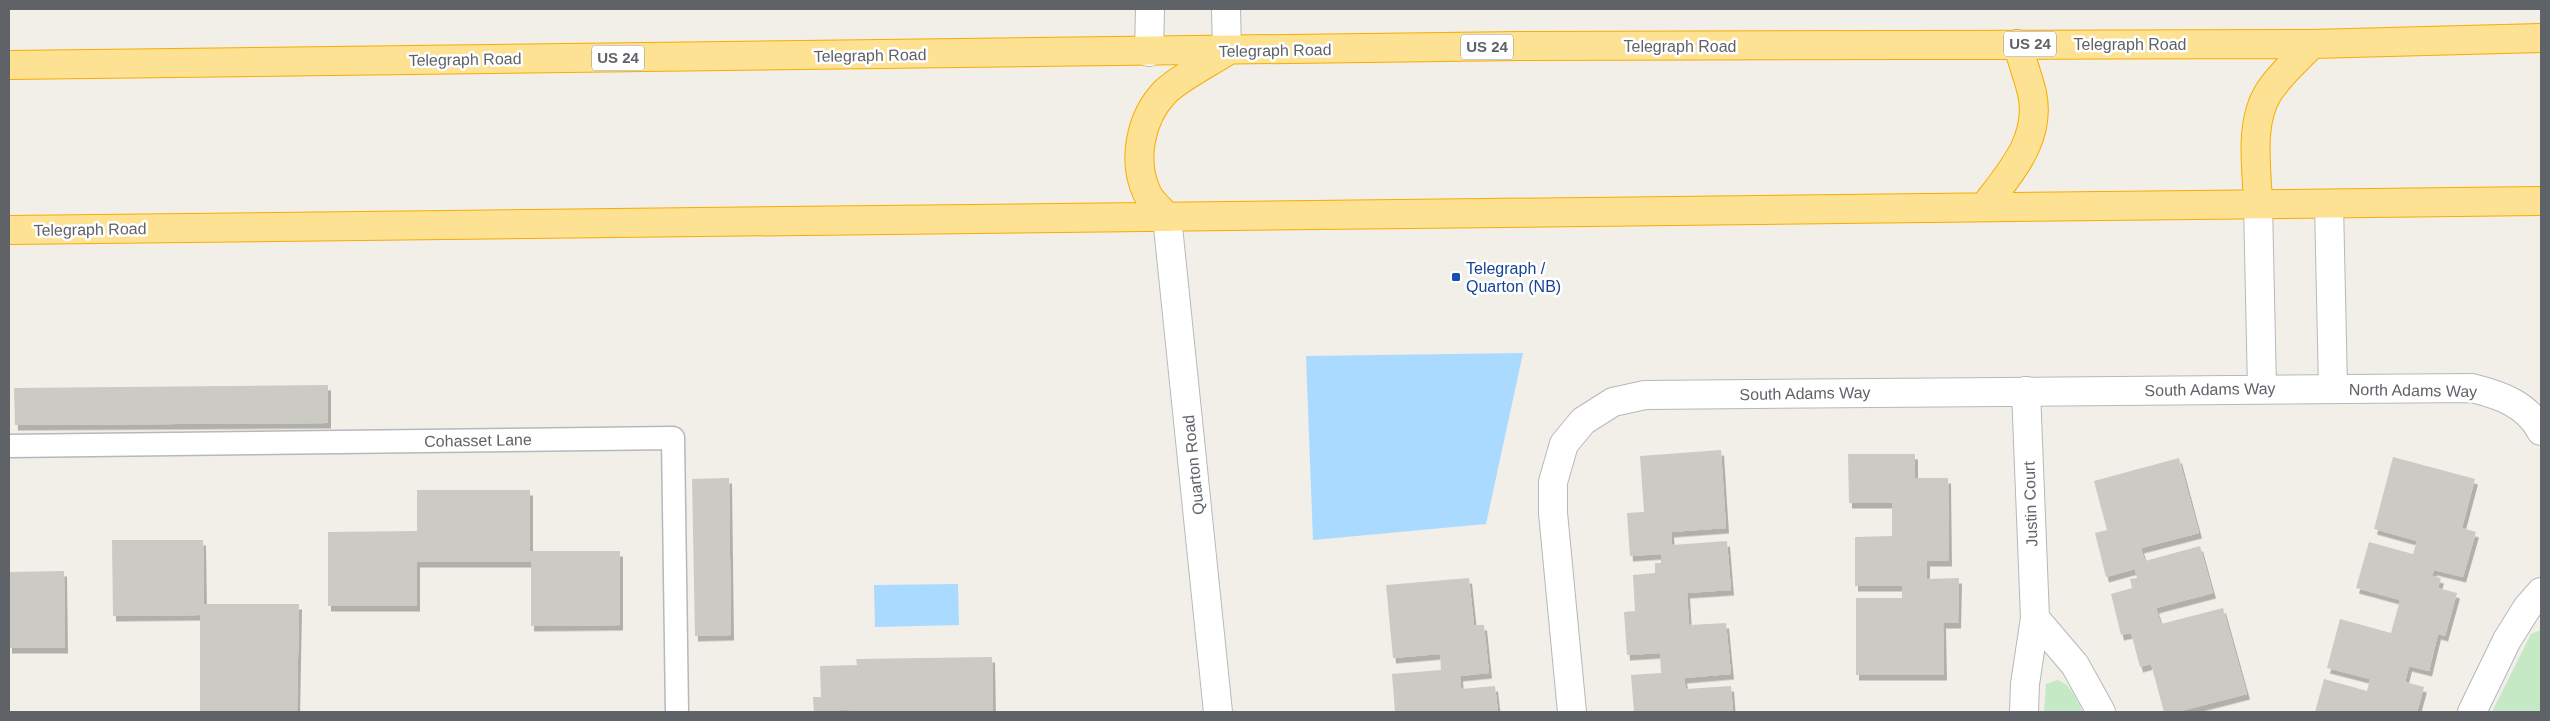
<svg xmlns="http://www.w3.org/2000/svg" width="2550" height="721" font-family="Arial,sans-serif">
	<style>
		.green { fill: #c5e8c5 }
		.water { fill: #aadaff }
		.building { fill: #cccac5; filter: url(#shadow) }
		.lines { fill: none; stroke-linecap: round; stroke-linejoin: round }
		.lane-casing { stroke: #b5b8bc; stroke-width: 25 }
		.street-casing { stroke: #b5b8bc; stroke-width: 30 }
		.secondary-casing { stroke: #b6babf; stroke-width: 30 }
		.highway-casing { stroke: #f9ab00; stroke-width: 30 }
		.lane { stroke: #fff; stroke-width: 22 }
		.street { stroke: #fff; stroke-width: 28 }
		.secondary { stroke: #fff; stroke-width: 28 }
		.highway { stroke: #fde293; stroke-width: 28 }
		.transit-dot { fill: #1a4fb4; stroke: #fff; stroke-width: 2 }
		.labels { text-anchor: middle; stroke-width: 5; stroke-linejoin: round; paint-order: stroke }
		.shield { fill: #fff; stroke: #8f9295; stroke-width: 1 }
		.shield-label { font-size: 15px; font-weight: bold; fill: #5f6368 }
		.street-label { font-size: 16px; fill: #5f6368; stroke: #fff }
		.transit-label { font-size: 16px; fill: #164399; stroke: #fff; text-anchor: start }
	</style>
	<defs>
		<filter id="shadow"><feDropShadow dx="3" dy="5.5" stdDeviation="0" flood-color="#0004"/></filter>
	</defs>
	<rect width="100%" height="100%" fill="#f1efe8"/>
	<path class="green" d="M 2541,630 L 2541,712 L 2492,712 L 2531,634 Z
		M 2057,680 C 2071,683 2076,700 2083,712 L 2044,712 L 2046,684 Z"/>
	<path class="water" d="M 1523,353 L 1486,524 L 1313,540 L 1306,356 Z
		M 958,584 L 959,625 L 875,627 L 874,585 Z"/>
	<path class="building" d="M 328,385 L 328,423 L 15,425 L 14,388 Z
		M 1721,450 L 1726,528 L 1671,532 L 1672,545 L 1727,541 L 1731,590 L 1687,593 L 1689,625 L 1726,623 L 1731,674 L 1684,678 L 1686,689 L 1731,686 L 1733,712 L 1634,712 L 1631,675 L 1661,673 L 1660,653 L 1627,655 L 1624,612 L 1635,611 L 1633,575 L 1655,573 L 1655,563 L 1661,563 L 1661,554 L 1630,556 L 1627,513 L 1644,512 L 1640,456 Z
		M 1848,454 L 1915,454 L 1915,478 L 1948,478 L 1949,561 L 1927,561 L 1927,579 L 1959,578 L 1958,623 L 1943,623 L 1944,675 L 1856,675 L 1856,598 L 1902,598 L 1902,586 L 1855,586 L 1855,537 L 1892,536 L 1892,503 L 1849,503 Z
		M 2393,457 L 2475,479 L 2462,528 L 2476,532 L 2463,577 L 2434,570 L 2432,576 L 2441,578 L 2438,588 L 2457,593 L 2445,636 L 2438,634 L 2429,671 L 2409,666 L 2405,682 L 2424,687 L 2417,712 L 2315,712 L 2324,679 L 2367,691 L 2370,679 L 2327,668 L 2340,619 L 2391,633 L 2400,600 L 2356,588 L 2369,542 L 2413,554 L 2417,541 L 2374,529 Z
		M 2179,458 L 2199,533 L 2141,548 L 2145,561 L 2200,546 L 2213,593 L 2156,608 L 2161,624 L 2223,608 L 2247,694 L 2177,712 L 2164,712 L 2151,664 L 2140,667 L 2131,633 L 2121,635 L 2111,594 L 2132,588 L 2130,579 L 2137,578 L 2135,569 L 2106,577 L 2095,533 L 2107,530 L 2094,481 Z
		M 729,478 L 731,635 L 695,636 L 692,479 Z
		M 417,490 L 530,490 L 530,551 L 620,551 L 620,625 L 531,626 L 531,562 L 417,562 L 417,606 L 328,606 L 328,532 L 417,531 Z
		M 112,540 L 203,540 L 204,604 L 299,604 L 297,712 L 200,712 L 200,615 L 113,616 Z
		M 64,571 L 65,648 L 9,648 L 9,572 Z
		M 1469,578 L 1474,625 L 1484,625 L 1489,673 L 1460,676 L 1461,689 L 1495,686 L 1498,712 L 1395,712 L 1392,674 L 1441,670 L 1440,654 L 1393,658 L 1386,585 Z
		M 992,657 L 993,712 L 841,710 L 841,712 L 814,712 L 813,697 L 821,697 L 820,666 L 857,665 L 856,659 Z"/>
	<g class="lines">
		<g class="lane-casing">
			<path id="lane" d="M 9,446 L 673,438 L 677,712"/>
		</g>
		<g class="street-casing">
			<path id="street" d="M 1226,9 L 1227,51
				M 1149,52 L 1150,9
				M 2258,204 L 2262,389
				M 2329,204 L 2333,388
				M 2035,618 L 2075,665 L 2101,712
				M 1572,712 L 1553,513 L 1553,482 L 1564,444 L 1583,421 L 1613,402 L 1645,395 L 2472,388 C 2500,395 2527,404 2541,431
				M 2024,712 L 2025,684 L 2035,618 L 2026,391
				M 2472,712 L 2507,640 L 2527,608 L 2541,592"/>
		</g>
		<g class="secondary-casing">
			<path id="secondary" d="M 1167,217 L 1218,712"/>
		</g>
		<g class="highway-casing">
			<path id="highway" d="M 9,65 L 1519,46 L 2312,44 L 2541,38
				M 2258,204 C 2257,169 2249,124 2268,93 C 2279,75 2298,59 2312,44
				M 1984,207 C 2010,173 2042,139 2032,93 C 2028,77 2022,60 2017,44
				M 1167,217 C 1161,210 1151,202 1147,193 C 1132,161 1140,118 1165,92 C 1179,78 1209,63 1227,51
				M 9,230 L 2541,201"/>
		</g>
		<use href="#lane" class="lane"/>
		<use href="#street" class="street"/>
		<use href="#secondary" class="secondary"/>
		<use href="#highway" class="highway"/>
	</g>
	<rect class="transit-dot" x="1451" y="272" width="10" height="10" rx="2.5"/>
	<g class="labels">
		<g class="shield">
			<rect x="2004" y="31.5" width="52" height="25" rx="4"/>
			<rect x="1461" y="34.5" width="52" height="25" rx="4"/>
			<rect x="592" y="45.5" width="52" height="25" rx="4"/>
		</g>
		<g class="shield-label">
			<text x="2030" y="49">US 24</text>
			<text x="1487" y="52">US 24</text>
			<text x="618" y="63">US 24</text>
		</g>
		<g class="street-label">
			<text x="2130" y="50">Telegraph Road</text>
			<text x="1680" y="52">Telegraph Road</text>
			<text transform="translate(1275 50) rotate(-1)" y="6">Telegraph Road</text>
			<text transform="translate(870 55) rotate(-1)" y="6">Telegraph Road</text>
			<text transform="translate(465 59) rotate(-1)" y="6">Telegraph Road</text>
			<text transform="translate(90 229) rotate(-1)" y="6">Telegraph Road</text>
			<text transform="translate(2210 389) rotate(-1)" y="6">South Adams Way</text>
			<text transform="translate(2413 390) rotate(1)" y="6">North Adams Way</text>
			<text transform="translate(1805 393) rotate(-1)" y="6">South Adams Way</text>
			<text transform="translate(478 440) rotate(-1)" y="6">Cohasset Lane</text>
			<text transform="translate(1193 465) rotate(-96)" y="6">Quarton Road</text>
			<text transform="translate(2030 504) rotate(-92)" y="6">Justin Court</text>
		</g>
		<g class="transit-label">
			<text x="1466" y="274">Telegraph /<tspan x="1466" dy="18">Quarton (NB)</tspan></text>
		</g>
	</g>
	<rect width="2550" height="721" fill="none" stroke="#5f6368" stroke-width="20"/>
</svg>
